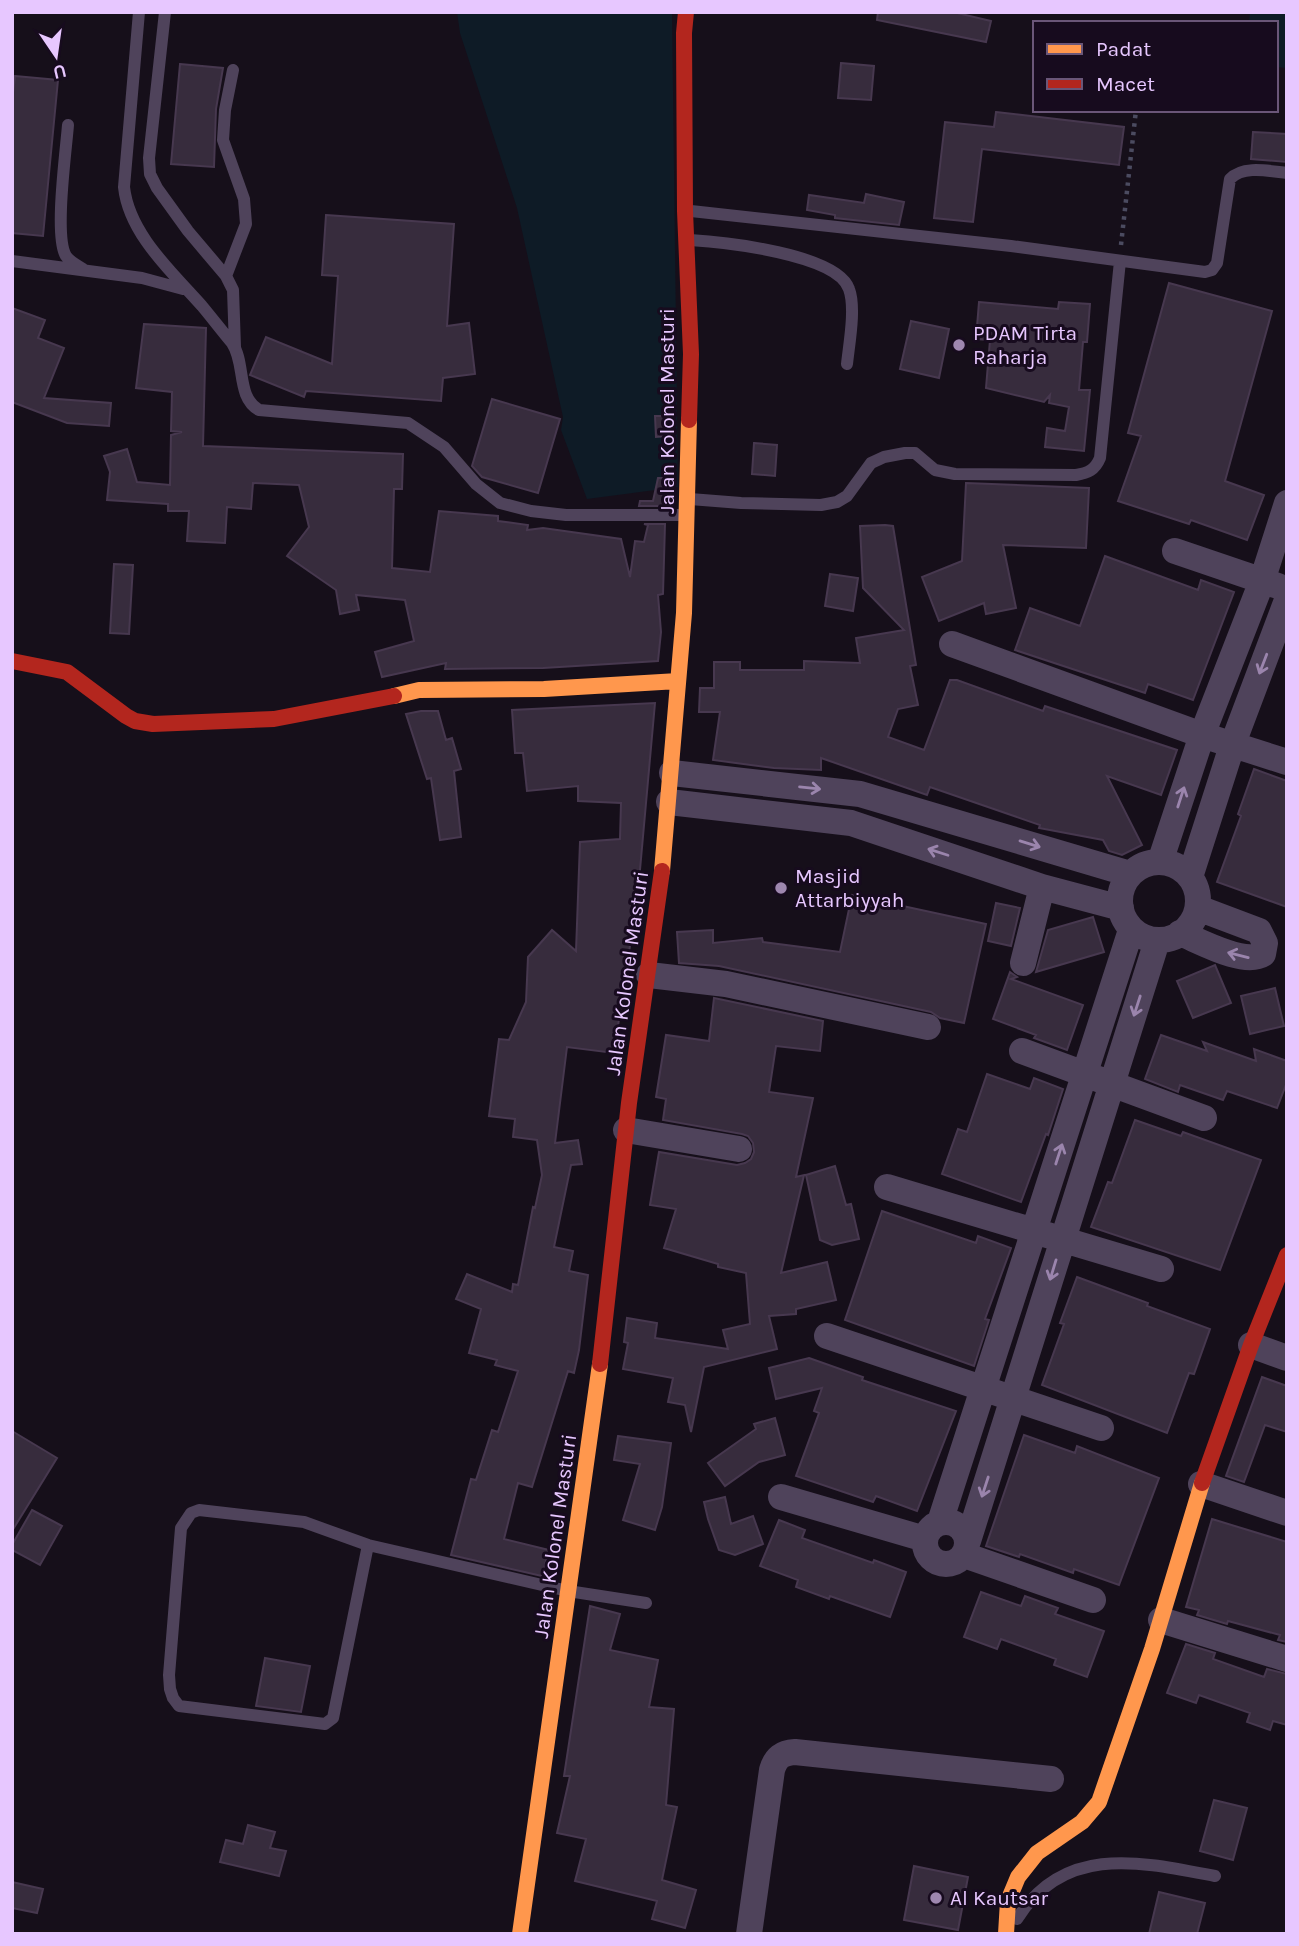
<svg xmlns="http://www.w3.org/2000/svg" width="1299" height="1946" font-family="Karla,sans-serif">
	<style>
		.green { fill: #0e1b26 }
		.building { fill: #372c3d; stroke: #47384f; stroke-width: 2 }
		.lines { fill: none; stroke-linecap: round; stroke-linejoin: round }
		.path { stroke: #4b4b60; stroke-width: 4.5; stroke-dasharray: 3.5 5; stroke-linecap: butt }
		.lane { stroke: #4f435b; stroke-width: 12 }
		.street { stroke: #4f435b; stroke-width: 26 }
		.slow { stroke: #ff974d; stroke-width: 16 }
		.jam { stroke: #b3261e; stroke-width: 16 }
		.oneway { stroke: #9b85ad }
		.poi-dot { fill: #9e87af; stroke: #170b1e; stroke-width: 2.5 }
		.labels { text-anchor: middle; stroke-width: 6; stroke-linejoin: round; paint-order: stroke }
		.poi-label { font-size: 21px; fill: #e7c7ff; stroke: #170b1e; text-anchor: start }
		.street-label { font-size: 21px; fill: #e7c7ff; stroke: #170b1e }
	</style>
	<rect width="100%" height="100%" fill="#160f1a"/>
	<path class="green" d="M 457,12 L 672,12 L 678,487 L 587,499 L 561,430 L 563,417 L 517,208 L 460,33 Z
		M 1250,12 L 1287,12 L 1287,68 L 1276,67 L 1276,23 L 1249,23 Z"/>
	<path class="building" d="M 878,12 L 953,12 L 991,21 L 986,42 L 877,20 Z
		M 841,63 L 874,66 L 871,100 L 838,98 Z
		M 180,64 L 223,68 L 216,109 L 214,167 L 171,164 Z
		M 15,76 L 58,80 L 43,236 L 12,233 L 12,101 Z
		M 996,112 L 1124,127 L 1119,165 L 982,149 L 973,222 L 934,218 L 945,122 L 994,127 Z
		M 1253,132 L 1287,134 L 1287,162 L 1251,159 Z
		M 866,194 L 904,202 L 899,225 L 835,218 L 835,215 L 807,210 L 809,195 L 864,203 Z
		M 326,215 L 454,224 L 447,326 L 469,323 L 475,374 L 443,378 L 441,401 L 306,391 L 304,397 L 250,375 L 266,337 L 332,364 L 338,276 L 322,275 Z
		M 1169,283 L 1272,311 L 1225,481 L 1264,495 L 1247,540 L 1191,520 L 1189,524 L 1118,501 L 1141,436 L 1128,433 Z
		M 979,302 L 1058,309 L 1059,302 L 1090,304 L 1087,342 L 1083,342 L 1079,390 L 1090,390 L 1084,451 L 1045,447 L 1047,428 L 1065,431 L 1069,407 L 1049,403 L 1050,395 L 1044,402 L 986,388 L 990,340 L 976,339 Z
		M 12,308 L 45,320 L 38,338 L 64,348 L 44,398 L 111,403 L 109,426 L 67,423 L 12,402 Z
		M 911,321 L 949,329 L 939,378 L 900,369 Z
		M 144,324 L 206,328 L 203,446 L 403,454 L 402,489 L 394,489 L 392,568 L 430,572 L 439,511 L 498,516 L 498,521 L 528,525 L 527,530 L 543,528 L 621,539 L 630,577 L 635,541 L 644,542 L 648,525 L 644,524 L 665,524 L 663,594 L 658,595 L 661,632 L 658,661 L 543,668 L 445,669 L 446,663 L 382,677 L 375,652 L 414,641 L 405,600 L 356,595 L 359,610 L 340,614 L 336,590 L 287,556 L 309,527 L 299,485 L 253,483 L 251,509 L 227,507 L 225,543 L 187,541 L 189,511 L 168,511 L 168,504 L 107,500 L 110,472 L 104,456 L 127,449 L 137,482 L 170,485 L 171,435 L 182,432 L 171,431 L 172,392 L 136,388 Z
		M 492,399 L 560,419 L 538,493 L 482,477 L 472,466 Z
		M 655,416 L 667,416 L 667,436 L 656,437 Z
		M 754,443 L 777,445 L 775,476 L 752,474 Z
		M 658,478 L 666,478 L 665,506 L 639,506 L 640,501 L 653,501 Z
		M 966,483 L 1089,488 L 1086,548 L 1003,545 L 1016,608 L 986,614 L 984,603 L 939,621 L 922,577 L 962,561 Z
		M 885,525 L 893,526 L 916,665 L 910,666 L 918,705 L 898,709 L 888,737 L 924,750 L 950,680 L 957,680 L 1043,711 L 1045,706 L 1177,750 L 1161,795 L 1107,776 L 1142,845 L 1122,855 L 1109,851 L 1103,840 L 1039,828 L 1040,825 L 930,787 L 927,795 L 821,758 L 821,770 L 774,768 L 713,760 L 720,712 L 699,712 L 700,688 L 714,688 L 714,662 L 740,662 L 740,670 L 804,670 L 804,661 L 860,663 L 856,638 L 904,630 L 863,588 L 860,526 Z
		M 1105,556 L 1198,590 L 1201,580 L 1234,592 L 1193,700 L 1148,684 L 1145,693 L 1015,650 L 1030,608 L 1080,626 Z
		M 114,564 L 133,565 L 129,634 L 110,633 Z
		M 830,574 L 858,578 L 853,611 L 825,606 Z
		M 655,703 L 638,892 L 614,1053 L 567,1047 L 555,1143 L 578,1140 L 582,1164 L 571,1165 L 554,1247 L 573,1251 L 569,1271 L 588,1275 L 579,1350 L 574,1373 L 568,1371 L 532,1487 L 518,1483 L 504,1539 L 549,1550 L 542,1576 L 451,1555 L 471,1479 L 476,1480 L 492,1430 L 498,1432 L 518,1371 L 495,1365 L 497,1360 L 469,1353 L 481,1309 L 456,1299 L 467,1274 L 512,1292 L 513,1284 L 518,1285 L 533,1207 L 535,1208 L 542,1175 L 537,1140 L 513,1137 L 515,1119 L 489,1116 L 499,1039 L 509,1040 L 526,1002 L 528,957 L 552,930 L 576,951 L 580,842 L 620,839 L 621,803 L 578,801 L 578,786 L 527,791 L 523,753 L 515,753 L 512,710 Z
		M 421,711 L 438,711 L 446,740 L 452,738 L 461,769 L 454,771 L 461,837 L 440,840 L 431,778 L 427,779 L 406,714 Z
		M 1254,769 L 1287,781 L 1287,907 L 1217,882 L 1241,816 L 1238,814 Z
		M 852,895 L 986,924 L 964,1023 L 940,1018 L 931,1012 L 719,966 L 679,963 L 677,932 L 713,930 L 713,943 L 762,938 L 763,942 L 840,952 Z
		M 996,903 L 1020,908 L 1011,946 L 988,941 Z
		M 1093,917 L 1104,952 L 1036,972 L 1048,930 Z
		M 1215,965 L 1231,1003 L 1193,1018 L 1177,981 Z
		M 1010,972 L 1017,977 L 1011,979 L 1083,1005 L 1067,1050 L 1034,1038 L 1036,1035 L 993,1019 Z
		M 1275,988 L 1284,1026 L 1250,1034 L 1241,996 Z
		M 714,998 L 823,1021 L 820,1051 L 776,1046 L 769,1092 L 813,1098 L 796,1177 L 804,1175 L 781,1273 L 827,1262 L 836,1300 L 796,1309 L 796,1314 L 769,1316 L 777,1349 L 704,1367 L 691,1432 L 685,1405 L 668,1402 L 673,1378 L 623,1369 L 628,1343 L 624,1342 L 627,1318 L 657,1323 L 655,1338 L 728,1349 L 723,1330 L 750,1324 L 746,1273 L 718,1267 L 718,1264 L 664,1248 L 676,1209 L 650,1205 L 659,1152 L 737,1165 L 745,1163 L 751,1159 L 754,1152 L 753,1143 L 748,1136 L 742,1134 L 663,1120 L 666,1099 L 656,1097 L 666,1035 L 709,1041 Z
		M 1161,1035 L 1207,1051 L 1203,1042 L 1256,1061 L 1254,1049 L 1287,1061 L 1287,1082 L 1277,1108 L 1227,1091 L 1223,1100 L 1180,1085 L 1178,1092 L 1145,1079 Z
		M 987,1074 L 1030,1089 L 1034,1078 L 1063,1089 L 1048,1135 L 1046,1134 L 1021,1202 L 942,1174 L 958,1129 L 967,1132 Z
		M 1135,1120 L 1181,1136 L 1183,1132 L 1261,1160 L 1220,1270 L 1091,1227 L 1108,1182 L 1112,1183 Z
		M 835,1166 L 846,1205 L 851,1204 L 859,1239 L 832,1245 L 820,1240 L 806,1175 Z
		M 882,1211 L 976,1243 L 978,1236 L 1011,1248 L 985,1319 L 989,1320 L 974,1366 L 845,1320 Z
		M 1077,1277 L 1148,1303 L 1147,1306 L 1210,1329 L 1194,1374 L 1189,1373 L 1167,1433 L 1042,1385 L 1064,1324 L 1060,1323 Z
		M 809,1358 L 863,1377 L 862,1380 L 956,1411 L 917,1511 L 876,1496 L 873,1502 L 796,1476 L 819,1413 L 814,1411 L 822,1388 L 776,1399 L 769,1368 Z
		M 1262,1377 L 1287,1386 L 1287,1432 L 1265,1425 L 1244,1482 L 1226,1476 Z
		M 775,1418 L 785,1455 L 759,1462 L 725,1486 L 708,1463 L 756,1429 L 754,1424 Z
		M 12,1431 L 57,1458 L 12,1531 Z
		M 1024,1435 L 1075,1453 L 1077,1446 L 1159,1478 L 1119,1585 L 1074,1569 L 1073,1573 L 1020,1554 L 1019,1557 L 986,1546 Z
		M 618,1436 L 671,1443 L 662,1507 L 655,1530 L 623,1520 L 640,1464 L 614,1460 Z
		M 725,1497 L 731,1524 L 753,1516 L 763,1544 L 735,1555 L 719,1550 L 708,1519 L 704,1502 Z
		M 32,1510 L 62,1526 L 40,1565 L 12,1550 L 12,1545 Z
		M 1212,1519 L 1287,1542 L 1287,1642 L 1278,1640 L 1280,1635 L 1228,1621 L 1227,1624 L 1197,1615 L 1199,1610 L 1186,1607 Z
		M 779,1520 L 805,1530 L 802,1538 L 873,1563 L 874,1560 L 906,1572 L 890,1617 L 830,1596 L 829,1599 L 796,1587 L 798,1580 L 760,1566 Z
		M 981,1592 L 1021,1606 L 1025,1596 L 1058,1608 L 1055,1614 L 1104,1631 L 1087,1677 L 1054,1665 L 1056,1659 L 1001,1639 L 997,1649 L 964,1637 Z
		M 590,1606 L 620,1614 L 610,1650 L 658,1660 L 649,1707 L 674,1709 L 666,1805 L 677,1807 L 662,1880 L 696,1890 L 685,1928 L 652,1919 L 657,1901 L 575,1881 L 586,1839 L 557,1833 L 570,1776 L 564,1776 Z
		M 1186,1644 L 1215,1653 L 1213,1659 L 1264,1677 L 1267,1669 L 1287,1674 L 1287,1725 L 1273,1721 L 1270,1730 L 1247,1722 L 1250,1713 L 1199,1695 L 1196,1703 L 1167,1693 Z
		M 265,1658 L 310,1666 L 301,1712 L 256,1706 Z
		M 1214,1800 L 1247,1808 L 1233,1860 L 1200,1851 Z
		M 248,1825 L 275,1832 L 270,1848 L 286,1851 L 279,1876 L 220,1862 L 226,1840 L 243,1844 Z
		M 914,1866 L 968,1877 L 958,1930 L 904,1920 Z
		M 12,1882 L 43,1889 L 37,1913 L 12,1908 Z
		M 1159,1892 L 1205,1903 L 1197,1934 L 1149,1934 Z"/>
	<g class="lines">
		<path class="path" d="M 1121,245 L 1136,110"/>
		<path class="lane" d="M 139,12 L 124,187 C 129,234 172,272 202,306 C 212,318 222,331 232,343 C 246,363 236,397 259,410 L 408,423 L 444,447 L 476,484 L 500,503 L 531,511 L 566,515 L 683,515
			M 165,12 L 149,158 L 150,174 L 157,188 L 188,231 L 226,276 L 233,290 L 235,347
			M 68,125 C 66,151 54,237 66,256 C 70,262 77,265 83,269
			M 691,211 L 1011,246 L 1205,272 L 1212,270 L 1217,263 L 1230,179 C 1243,165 1269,171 1287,173
			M 690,240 C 724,242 837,254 849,289 C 856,308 849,344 847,364
			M 12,261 L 142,278 L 183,289
			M 226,276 L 246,224 L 244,199 L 223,140 L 225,110 L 233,70
			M 690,499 L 741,503 L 821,505 L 837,502 L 847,496 L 871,463 L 884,457 L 905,453 L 915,453 L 935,470 L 955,474 L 1076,475 C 1088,473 1095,470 1100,458 L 1120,261
			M 368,1545 L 333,1718 L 325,1724 L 179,1706 L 173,1698 L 170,1689 L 169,1675 L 181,1528 L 191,1513 L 199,1510 L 304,1522 L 368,1545 L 568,1591 L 646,1603
			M 1017,1919 C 1064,1843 1142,1862 1215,1876"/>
		<path class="street" d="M 1175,551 L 1278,586
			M 952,644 L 1202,735 L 1287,762
			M 672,773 L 860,794 L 1130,874
			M 669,802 L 851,823 L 1042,887 L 1121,908
			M 1160,862 L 1202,735 L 1262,581 L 1287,503
			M1120 901a39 39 0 1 1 78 0a39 39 0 1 1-78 0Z
			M 1190,877 L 1232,746 L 1287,600
			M 1180,933 C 1200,941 1244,966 1263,954 L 1265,943 L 1259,931 L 1198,908
			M 1023,963 L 1042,887
			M 649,975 L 726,984 L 928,1027
			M 1022,1051 L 1204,1118
			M 626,1130 L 739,1149
			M 887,1187 L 1161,1269
			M 827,1336 L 1101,1428
			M 1251,1345 L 1287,1358
			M 1201,1484 L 1287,1513
			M 781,1497 L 925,1539
			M925 1543a21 21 0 1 1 42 0a21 21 0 1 1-42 0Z
			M 940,1522 L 1131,930
			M 968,1541 L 1157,941
			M 964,1555 L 1093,1600
			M 1161,1620 L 1287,1659
			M 749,1934 L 772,1770 C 776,1757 782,1753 795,1752 L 1051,1779"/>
		<path class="slow" d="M 394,696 L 419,690 L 544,689 L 678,681
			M 662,871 L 684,613 L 689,420
			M 520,1934 L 600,1364
			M 1006,1934 L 1008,1901 L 1018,1877 L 1037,1853 L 1082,1822 L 1099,1802 L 1152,1649 L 1202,1483"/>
		<path class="jam" d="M 686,12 L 684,33 L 685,211 L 691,354 L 689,420
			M 12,661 L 67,672 L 126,716 L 135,721 L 153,724 L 274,719 L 394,696
			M 600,1364 L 629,1103 L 662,871
			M 1202,1483 L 1251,1345 L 1287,1255"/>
	</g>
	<defs><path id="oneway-shaft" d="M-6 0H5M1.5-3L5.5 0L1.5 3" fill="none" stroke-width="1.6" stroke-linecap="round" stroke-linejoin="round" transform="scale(1.75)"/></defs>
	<g class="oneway">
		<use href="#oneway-shaft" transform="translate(1263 664) rotate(111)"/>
		<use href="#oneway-shaft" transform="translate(810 788) rotate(6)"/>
		<use href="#oneway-shaft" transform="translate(1181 797) rotate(-72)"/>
		<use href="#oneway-shaft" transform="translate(1030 844) rotate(17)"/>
		<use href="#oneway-shaft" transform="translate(938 852) rotate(-162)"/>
		<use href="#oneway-shaft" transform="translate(1238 955) rotate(-166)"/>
		<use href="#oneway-shaft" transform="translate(1137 1006) rotate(108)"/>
		<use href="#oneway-shaft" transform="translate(1059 1154) rotate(-72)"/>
		<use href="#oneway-shaft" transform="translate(1053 1270) rotate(107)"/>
		<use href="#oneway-shaft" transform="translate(985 1487) rotate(108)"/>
	</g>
	<g class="poi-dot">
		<circle cx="959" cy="345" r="7"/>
		<circle cx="781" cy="888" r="7"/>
		<circle cx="936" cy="1898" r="7"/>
	</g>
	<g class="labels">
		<g class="poi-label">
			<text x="973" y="340">PDAM Tirta<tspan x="973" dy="24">Raharja</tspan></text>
			<text x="795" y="883">Masjid<tspan x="795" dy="24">Attarbiyyah</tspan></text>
			<text x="950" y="1905">Al Kautsar</text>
		</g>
		<g class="street-label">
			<text transform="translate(667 411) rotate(-90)" y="7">Jalan Kolonel Masturi</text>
			<text transform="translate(627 973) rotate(-82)" y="7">Jalan Kolonel Masturi</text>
			<text transform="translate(555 1536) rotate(-82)" y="7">Jalan Kolonel Masturi</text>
		</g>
	</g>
	<rect width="1299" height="1946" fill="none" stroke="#e7c7ff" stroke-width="28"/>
	<rect x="1033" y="21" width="245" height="91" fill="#170b1e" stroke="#6a5678" stroke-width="2"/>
	<rect x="1047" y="44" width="35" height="10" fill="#ff974d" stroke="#6a5678" stroke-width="2"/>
	<text x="1096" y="56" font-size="21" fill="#e7c7ff">Padat</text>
	<rect x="1047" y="79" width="35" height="10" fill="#b3261e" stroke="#6a5678" stroke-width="2"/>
	<text x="1096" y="91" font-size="21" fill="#e7c7ff">Macet</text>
	<g transform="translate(56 56) rotate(167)" stroke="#170b1e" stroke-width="5" paint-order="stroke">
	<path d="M0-5L12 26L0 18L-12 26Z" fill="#e7c7ff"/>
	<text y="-10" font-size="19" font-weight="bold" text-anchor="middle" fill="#e7c7ff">U</text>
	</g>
</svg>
